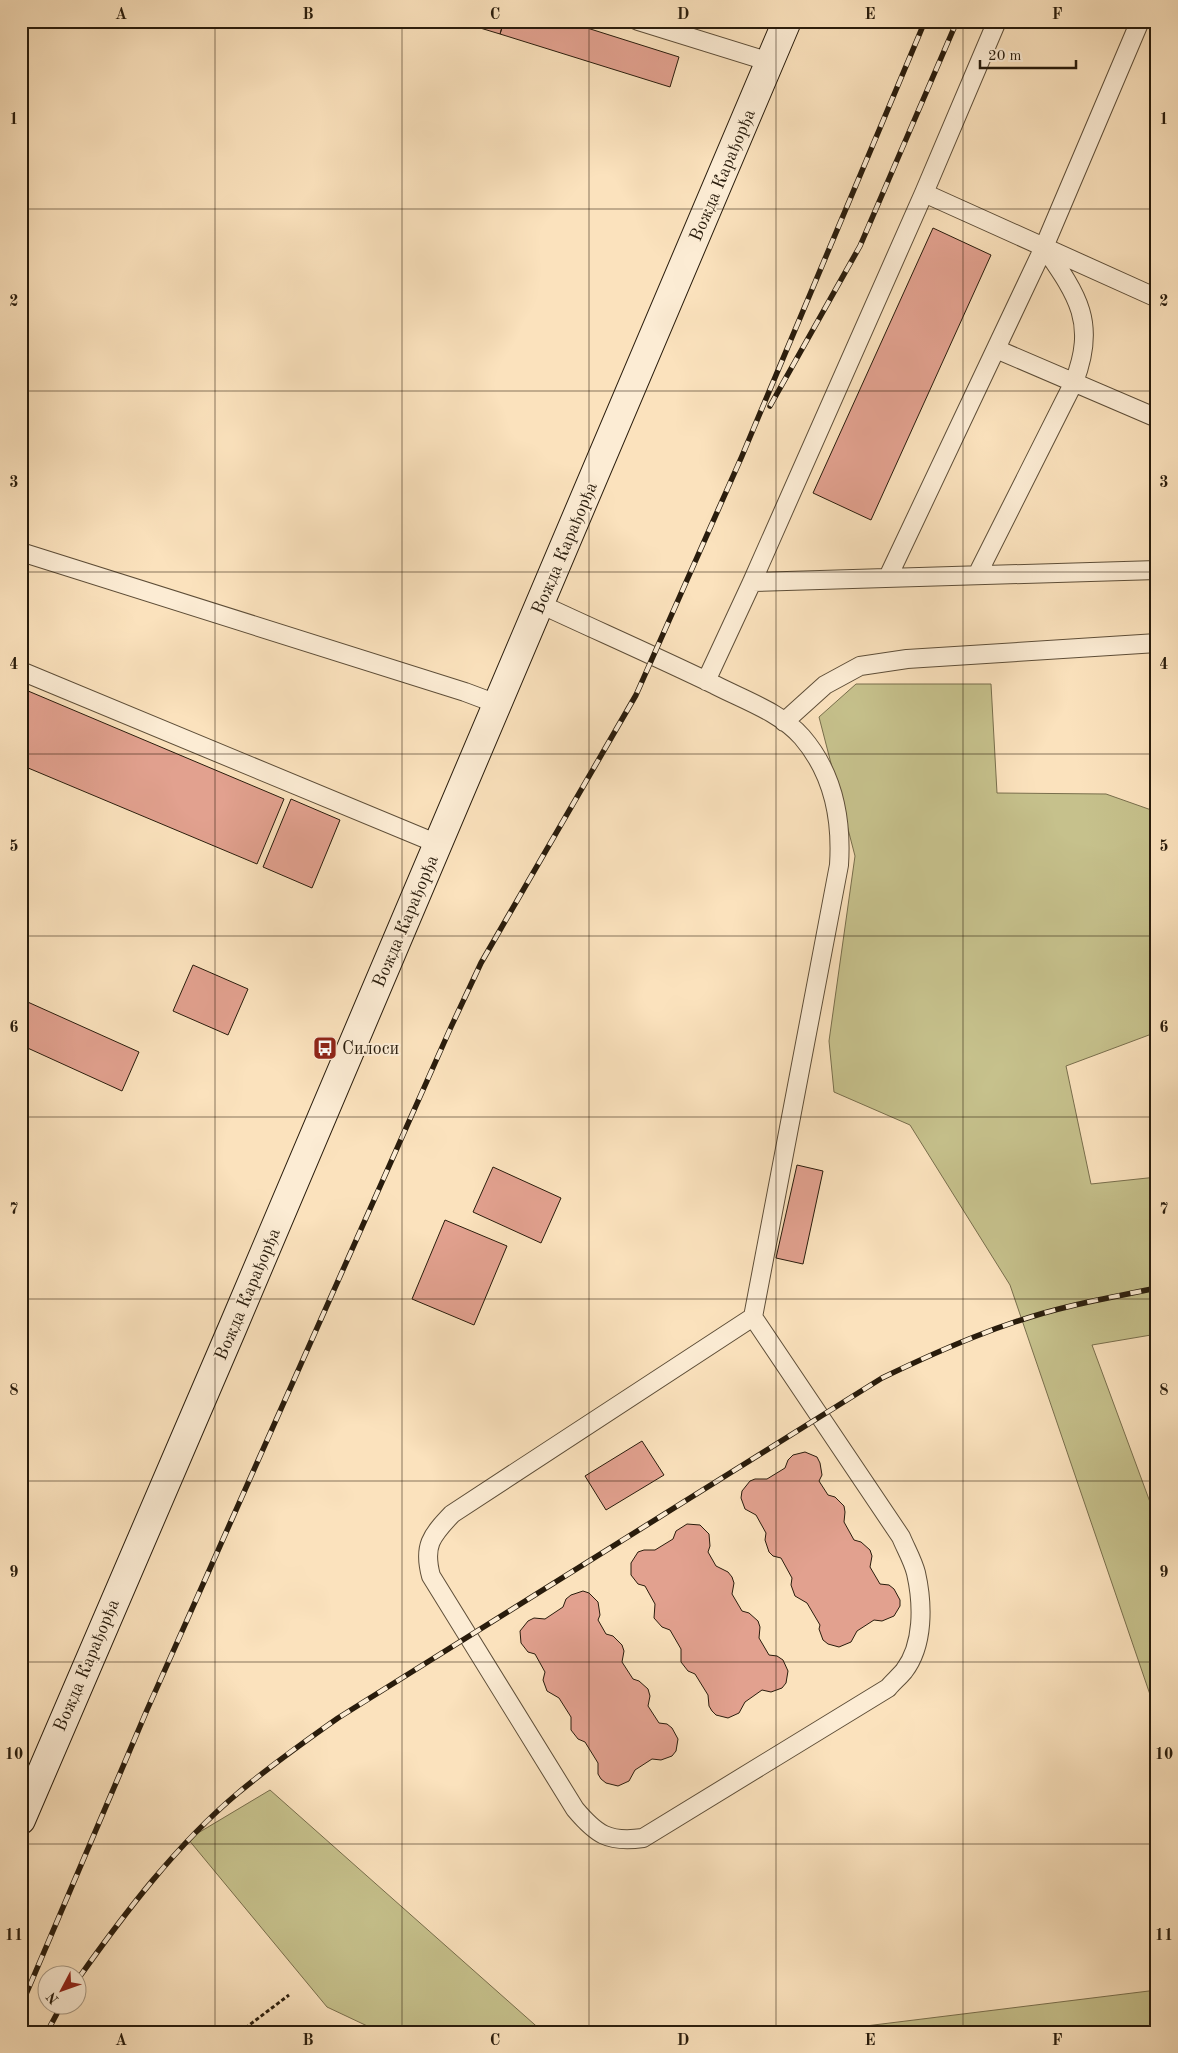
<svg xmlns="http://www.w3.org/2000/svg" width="1178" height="2053" font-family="'Old Standard TT',serif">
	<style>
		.green { fill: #c6c18c; stroke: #786e4c }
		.building { fill: #e2a18f; stroke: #291c0c }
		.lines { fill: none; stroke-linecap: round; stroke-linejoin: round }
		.lane-casing { stroke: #5e4e38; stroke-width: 20 }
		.secondary-casing { stroke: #291c0c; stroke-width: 30 }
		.path { stroke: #291c0c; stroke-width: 3; stroke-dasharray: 4 2.5; stroke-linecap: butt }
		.lane { stroke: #fcecd4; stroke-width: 18 }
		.secondary { stroke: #fcecd4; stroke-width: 28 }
		.rail-casing { stroke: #291c0c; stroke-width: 5.5 }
		.rail { stroke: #fcecd4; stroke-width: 4; stroke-dasharray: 11; stroke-linecap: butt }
		.grid { fill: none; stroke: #291c0c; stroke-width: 1; stroke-opacity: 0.55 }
		.labels { text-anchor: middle; stroke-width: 4; stroke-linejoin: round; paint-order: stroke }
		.street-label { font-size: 18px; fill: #291c0c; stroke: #fcecd4 }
		.poi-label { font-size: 18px; fill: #291c0c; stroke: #fcecd4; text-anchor: start }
		.neatline { fill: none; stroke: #291c0c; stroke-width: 2 }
		.grid-label { font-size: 16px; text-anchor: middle; font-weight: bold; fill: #291c0c }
	</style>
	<rect width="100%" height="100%" fill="#fbe2bd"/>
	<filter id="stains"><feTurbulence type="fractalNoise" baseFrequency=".004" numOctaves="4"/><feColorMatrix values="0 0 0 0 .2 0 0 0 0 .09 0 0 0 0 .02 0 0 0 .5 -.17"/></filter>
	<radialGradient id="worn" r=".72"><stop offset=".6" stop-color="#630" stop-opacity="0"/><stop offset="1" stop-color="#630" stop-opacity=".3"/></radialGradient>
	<path class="green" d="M 856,684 L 991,684 L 997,793 L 1106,794 L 1157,812 L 1157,1032 L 1066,1066 L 1091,1184 L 1157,1177 L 1157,1334 L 1092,1345 L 1157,1521 L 1157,1715 L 1010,1285 L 910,1125 L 834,1092 L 829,1041 L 855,856 L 819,717 Z
		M 270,1790 L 543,2032 L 380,2032 L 327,2007 L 188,1839 Z
		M 1157,1990 L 1157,2032 L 817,2032 Z"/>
	<path class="building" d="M 457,21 L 504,21 L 500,34 Z
		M 504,21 L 565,21 L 679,57 L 670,87 L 500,34 Z
		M 933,228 L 991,255 L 871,520 L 813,493 Z
		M 21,688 L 284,799 L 257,864 L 21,765 Z
		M 291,799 L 340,820 L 312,888 L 263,867 Z
		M 193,965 L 248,989 L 228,1035 L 173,1011 Z
		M 21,999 L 139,1052 L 122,1091 L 21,1045 Z
		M 797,1165 L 823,1171 L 803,1264 L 776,1258 Z
		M 493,1167 L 561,1198 L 541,1243 L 473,1212 Z
		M 445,1220 L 507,1246 L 474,1325 L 412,1299 Z
		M 642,1441 L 664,1475 L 606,1510 L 585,1476 Z
		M 805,1452 L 817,1457 L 820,1463 L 822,1475 L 819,1481 L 828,1495 L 835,1497 L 844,1506 L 845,1512 L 844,1522 L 854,1540 L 861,1542 L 870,1550 L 872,1556 L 870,1567 L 880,1584 L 889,1585 L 894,1589 L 900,1600 L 900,1606 L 894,1616 L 882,1621 L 874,1620 L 857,1631 L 851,1642 L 839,1647 L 828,1644 L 823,1640 L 819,1629 L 820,1625 L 807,1603 L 795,1596 L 791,1585 L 792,1578 L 781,1558 L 773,1556 L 769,1552 L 765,1540 L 766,1533 L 756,1515 L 745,1509 L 741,1498 L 742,1491 L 750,1481 L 755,1479 L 767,1479 L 785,1468 L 788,1460 L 793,1455 Z
		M 687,1524 L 700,1525 L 709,1534 L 710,1546 L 708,1552 L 716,1566 L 728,1572 L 732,1577 L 734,1583 L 732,1594 L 742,1611 L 749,1613 L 758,1621 L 760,1627 L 759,1638 L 769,1655 L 777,1656 L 783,1660 L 788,1671 L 786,1683 L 782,1688 L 771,1692 L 762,1690 L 745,1702 L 739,1713 L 728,1718 L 716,1715 L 712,1711 L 709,1706 L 708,1695 L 695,1674 L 688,1671 L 681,1662 L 681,1649 L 670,1630 L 662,1627 L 654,1618 L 655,1604 L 645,1586 L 638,1584 L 631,1575 L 631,1563 L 638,1552 L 644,1550 L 655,1550 L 673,1539 L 676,1531 Z
		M 583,1591 L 589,1593 L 598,1602 L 600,1615 L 598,1620 L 606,1634 L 613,1636 L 622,1645 L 624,1651 L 622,1662 L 633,1679 L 639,1681 L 648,1689 L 650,1696 L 648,1706 L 659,1723 L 667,1724 L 672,1728 L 678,1739 L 676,1751 L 672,1756 L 661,1760 L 652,1759 L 635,1770 L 629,1781 L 618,1786 L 606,1783 L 601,1779 L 598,1774 L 598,1763 L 585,1742 L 578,1739 L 571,1730 L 571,1717 L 559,1698 L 547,1691 L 543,1680 L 545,1672 L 535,1654 L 528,1652 L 521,1643 L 520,1631 L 528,1621 L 534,1618 L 545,1619 L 563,1607 L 566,1599 L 571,1595 Z"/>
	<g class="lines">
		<g class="lane-casing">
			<path id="lane" d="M 638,21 L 770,62
				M 924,193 L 1157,298
				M 996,349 L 1157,418
				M 21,552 L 465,692 L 497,704
				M 977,575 L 1074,382 C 1097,323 1078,296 1044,247
				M 888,577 L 1044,247 L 1140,21
				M 752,582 L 1157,570
				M 540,604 C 598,631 657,657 715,685 C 744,700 780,712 802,737 C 833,773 842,819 839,865 L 753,1317 L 452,1514 C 431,1536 423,1546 431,1576 L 575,1809 C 596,1834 608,1843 643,1838 L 888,1688 C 893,1682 899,1677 904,1671 C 924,1645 923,1604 916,1573 C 913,1561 906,1549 901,1537 L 753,1317
				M 21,671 L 438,844
				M 706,681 L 752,582 L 924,193 L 997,21
				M 784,722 L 825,685 L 860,666 L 907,659 L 1157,643"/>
		</g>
		<g class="secondary-casing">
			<path id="secondary" d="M 21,1820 L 232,1329 L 787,21"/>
		</g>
		<path class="path" d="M 240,2032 L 289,1995"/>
		<use href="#lane" class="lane"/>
		<use href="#secondary" class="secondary"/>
		<g class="rail-casing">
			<path id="rail" d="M 770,406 L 860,246 L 957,21
				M 78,1979 C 124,1914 176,1845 238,1793 C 270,1766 304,1742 338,1718 L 882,1378 C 942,1349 1006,1321 1071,1306 C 1099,1299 1128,1294 1157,1288
				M 21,2006 L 147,1710 L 451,1027 L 481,963 L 636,695 L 742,456 L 925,21
				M 47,2032 L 61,2006"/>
		</g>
		<use href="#rail" class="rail"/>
	</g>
	<path class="grid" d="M 215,21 L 215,2032M 402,21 L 402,2032M 589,21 L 589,2032M 776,21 L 776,2032M 963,21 L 963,2032M 21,209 L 1157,209M 21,391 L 1157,391M 21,572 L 1157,572M 21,754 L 1157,754M 21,936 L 1157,936M 21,1117 L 1157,1117M 21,1299 L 1157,1299M 21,1481 L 1157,1481M 21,1662 L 1157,1662M 21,1844 L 1157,1844"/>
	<defs>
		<g id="bus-square" transform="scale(1.25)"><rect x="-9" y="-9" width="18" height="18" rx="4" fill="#8f2418" stroke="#fcecd4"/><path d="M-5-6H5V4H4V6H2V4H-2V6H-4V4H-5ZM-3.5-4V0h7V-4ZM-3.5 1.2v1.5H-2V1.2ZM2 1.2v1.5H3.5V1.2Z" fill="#fff"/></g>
	</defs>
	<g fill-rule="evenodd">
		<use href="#bus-square" x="325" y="1048"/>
	</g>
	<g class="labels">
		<g class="street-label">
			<text transform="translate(722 175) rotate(-67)" y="6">Вожда Карађорђа</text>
			<text transform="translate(564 548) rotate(-67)" y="6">Вожда Карађорђа</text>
			<text transform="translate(405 921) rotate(-67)" y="6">Вожда Карађорђа</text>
			<text transform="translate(247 1294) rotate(-67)" y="6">Вожда Карађорђа</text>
			<text transform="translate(86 1665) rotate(-67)" y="6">Вожда Карађорђа</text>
		</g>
		<g class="poi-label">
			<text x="342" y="1054">Силоси</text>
		</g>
	</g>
	<rect width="1178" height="2053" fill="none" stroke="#fbe2bd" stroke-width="55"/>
	<g transform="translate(62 1990) rotate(229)"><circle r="24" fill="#fcecd4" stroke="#a89984"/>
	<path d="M0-4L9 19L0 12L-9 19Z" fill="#8f2418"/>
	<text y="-8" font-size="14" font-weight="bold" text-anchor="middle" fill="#291c0c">N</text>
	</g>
	<path d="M980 60v8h96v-8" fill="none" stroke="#291c0c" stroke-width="2.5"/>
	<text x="988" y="60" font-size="15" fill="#291c0c" stroke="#fcecd4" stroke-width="4" paint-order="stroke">20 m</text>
	<rect x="28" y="28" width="1122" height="1998" class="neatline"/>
	<g class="grid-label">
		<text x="121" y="19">A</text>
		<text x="308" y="19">B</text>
		<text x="495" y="19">C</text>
		<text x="683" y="19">D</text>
		<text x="870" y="19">E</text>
		<text x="1057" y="19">F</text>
		<text x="14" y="124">1</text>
		<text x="1164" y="124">1</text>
		<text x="14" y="306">2</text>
		<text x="1164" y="306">2</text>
		<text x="14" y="487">3</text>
		<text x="1164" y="487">3</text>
		<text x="14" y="669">4</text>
		<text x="1164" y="669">4</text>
		<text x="14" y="851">5</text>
		<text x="1164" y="851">5</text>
		<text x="14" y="1032">6</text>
		<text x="1164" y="1032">6</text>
		<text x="14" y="1214">7</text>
		<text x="1164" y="1214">7</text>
		<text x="14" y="1395">8</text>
		<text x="1164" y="1395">8</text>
		<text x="14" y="1577">9</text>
		<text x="1164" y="1577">9</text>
		<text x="14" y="1759">10</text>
		<text x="1164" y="1759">10</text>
		<text x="14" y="1940">11</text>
		<text x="1164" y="1940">11</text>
		<text x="121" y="2045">A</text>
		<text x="308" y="2045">B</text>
		<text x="495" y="2045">C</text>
		<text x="683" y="2045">D</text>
		<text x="870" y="2045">E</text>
		<text x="1057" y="2045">F</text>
	</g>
	<rect width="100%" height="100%" filter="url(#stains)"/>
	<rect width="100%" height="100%" fill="url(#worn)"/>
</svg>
